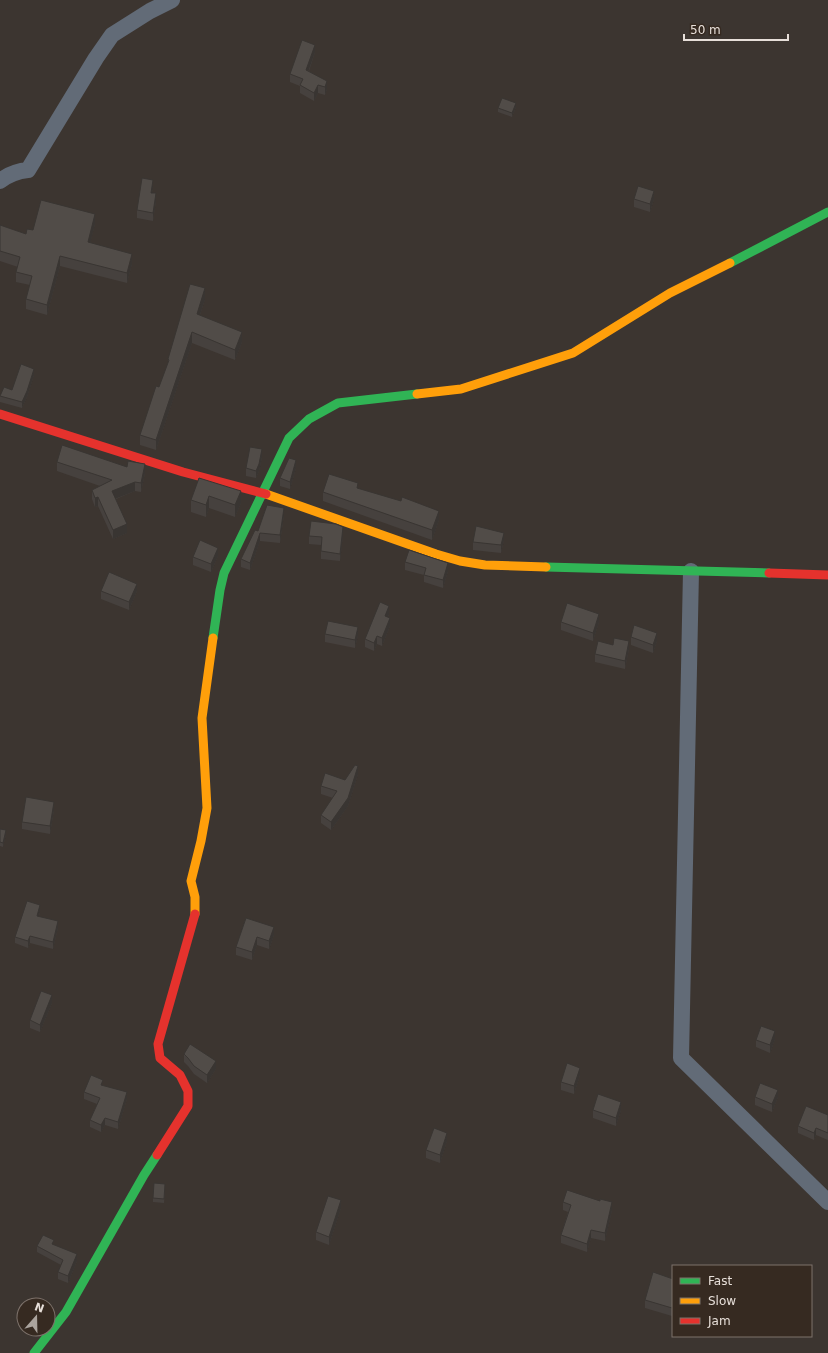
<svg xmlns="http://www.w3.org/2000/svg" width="828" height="1353" font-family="'DejaVu Sans',sans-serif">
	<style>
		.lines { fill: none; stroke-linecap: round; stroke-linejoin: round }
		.street { stroke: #626b77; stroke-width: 16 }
		.fast { stroke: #30b455; stroke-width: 9 }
		.slow { stroke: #ff9f0a; stroke-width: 9 }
		.jam { stroke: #e5322d; stroke-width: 9 }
		.wall { fill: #46413e }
		.shaded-wall { fill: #393532 }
		.building { fill: #514c48; stroke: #393532 }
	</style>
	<rect width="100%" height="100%" fill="#3c3530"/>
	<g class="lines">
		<path class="street" d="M 0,181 C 9,174 17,171 28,170 L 96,58 L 112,35 L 150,11 L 172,0
			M 691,571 L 681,1058 L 828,1202"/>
		<path class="fast" d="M 730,263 L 828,212
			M 546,567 L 769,573
			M 213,638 L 220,590 L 224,573 L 289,438 L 309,419 L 338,403 L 417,394
			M 34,1353 L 66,1312 L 144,1175 L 157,1155"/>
		<path class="slow" d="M 417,394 L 461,389 L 573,353 L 670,293 L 730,263
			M 266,494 L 436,554 L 460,561 L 485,565 L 546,567
			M 195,914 L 195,897 L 191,881 L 201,841 L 207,808 L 202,718 L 213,638"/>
		<path class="jam" d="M 0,414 L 183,472 L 266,494
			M 769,573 L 828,575
			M 157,1155 L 188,1106 L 188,1091 L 180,1075 L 160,1058 L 158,1044 L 195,914"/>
	</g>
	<path class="wall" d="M 315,52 L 309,71 L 327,89 L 325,95 L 318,93 L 314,101 L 300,93 L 300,86 L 290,82 L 290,74 Z
		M 516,107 L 512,117 L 498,112 L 498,108 Z
		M 153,188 L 152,193 L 156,201 L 153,221 L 137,218 L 137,210 Z
		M 634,199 L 654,199 L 650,212 L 634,207 Z
		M 95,224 L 90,243 L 132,264 L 127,283 L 60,266 L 47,315 L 26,309 L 26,299 L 30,285 L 16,282 L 16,272 L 18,267 L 0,261 L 0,225 L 26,234 L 33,230 Z
		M 205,299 L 200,315 L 242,342 L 235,360 L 192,343 L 156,450 L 140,445 L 140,435 L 159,387 L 168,365 L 168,359 Z
		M 34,375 L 27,397 L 22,408 L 0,402 L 0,396 L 12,390 Z
		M 262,457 L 259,471 L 256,478 L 246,476 L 246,468 Z
		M 57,462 L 127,467 L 145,473 L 141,492 L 135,491 L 116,499 L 127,533 L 113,539 L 98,506 L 95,507 L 92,499 L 92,490 L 100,486 L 57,471 Z
		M 296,468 L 290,489 L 280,486 L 280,478 Z
		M 199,478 L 241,503 L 235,517 L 209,508 L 206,517 L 191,512 L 191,500 Z
		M 358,488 L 439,520 L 432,540 L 323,501 L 323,492 Z
		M 284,515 L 280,543 L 260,541 L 250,570 L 241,567 L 241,559 L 258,531 Z
		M 343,535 L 340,561 L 321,559 L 321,545 L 309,544 L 309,536 Z
		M 504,540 L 501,553 L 473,550 L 473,542 Z
		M 218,556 L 211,572 L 193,565 L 193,557 Z
		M 405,562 L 448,571 L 443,588 L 424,582 L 424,575 L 405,570 Z
		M 101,591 L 137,591 L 129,610 L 101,599 Z
		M 389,614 L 388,617 L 390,626 L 382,646 L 377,644 L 374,651 L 365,647 L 365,639 Z
		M 561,622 L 599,622 L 593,641 L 561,630 Z
		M 325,634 L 358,635 L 355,648 L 325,642 Z
		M 631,637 L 657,641 L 653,653 L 631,645 Z
		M 629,649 L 625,669 L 595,662 L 595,654 Z
		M 358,774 L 348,806 L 331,830 L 321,823 L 321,815 L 333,798 L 321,794 L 321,786 L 345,780 Z
		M 54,810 L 50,834 L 22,829 L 22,822 Z
		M 0,829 L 6,834 L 3,847 L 0,846 Z
		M 40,912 L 39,916 L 58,928 L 53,949 L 30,943 L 28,948 L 15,943 L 15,937 Z
		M 246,918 L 274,935 L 269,949 L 257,945 L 252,960 L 236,955 L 236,947 Z
		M 52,1003 L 40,1032 L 30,1028 L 30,1020 Z
		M 775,1039 L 770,1053 L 756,1047 L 756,1040 Z
		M 184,1054 L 216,1069 L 207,1083 L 194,1074 L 188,1066 L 184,1062 Z
		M 580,1075 L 574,1094 L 561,1090 L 561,1082 Z
		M 103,1085 L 127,1099 L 118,1129 L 105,1125 L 101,1132 L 90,1127 L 90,1120 L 97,1104 L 84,1099 L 84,1092 Z
		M 755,1097 L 778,1097 L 772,1112 L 755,1105 Z
		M 593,1110 L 621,1110 L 616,1126 L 593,1118 Z
		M 828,1115 L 828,1140 L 816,1135 L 814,1140 L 798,1133 L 798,1126 Z
		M 447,1141 L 440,1163 L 426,1158 L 426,1150 Z
		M 165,1188 L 164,1203 L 153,1202 L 153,1198 Z
		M 563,1202 L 612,1210 L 605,1241 L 591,1238 L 587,1252 L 561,1243 L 561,1235 L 568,1212 L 563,1210 Z
		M 341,1208 L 329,1245 L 316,1240 L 316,1232 Z
		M 54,1245 L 77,1261 L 68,1283 L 58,1279 L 58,1272 L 61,1265 L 37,1252 L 37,1246 Z
		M 673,1279 L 672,1316 L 645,1308 L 645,1300 Z"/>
	<path class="shaded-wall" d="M 315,45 L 315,52 L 306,78 L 306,70 Z
		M 327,81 L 327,89 L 325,95 L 325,87 Z
		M 318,85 L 318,93 L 314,101 L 314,93 Z
		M 516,103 L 516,107 L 512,117 L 512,113 Z
		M 153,180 L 153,188 L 151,200 L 151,193 Z
		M 654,191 L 654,199 L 650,212 L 650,204 Z
		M 156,193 L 156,201 L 153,221 L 153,213 Z
		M 95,214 L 95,224 L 88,252 L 88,242 Z
		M 132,254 L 132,264 L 127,283 L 127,273 Z
		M 60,256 L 60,266 L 47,315 L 47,305 Z
		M 205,288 L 205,299 L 197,324 L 197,314 Z
		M 192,332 L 192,343 L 156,450 L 156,440 Z
		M 242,332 L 242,342 L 235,360 L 235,350 Z
		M 34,369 L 34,375 L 27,397 L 22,408 L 22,402 Z
		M 262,449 L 262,457 L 259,471 L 256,478 L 256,471 Z
		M 296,460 L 296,468 L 290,489 L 290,482 Z
		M 145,464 L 145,473 L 141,492 L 141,483 Z
		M 135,482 L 135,491 L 112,500 L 112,491 Z
		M 241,491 L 241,503 L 235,517 L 235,505 Z
		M 209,496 L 209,508 L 206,517 L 206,505 Z
		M 98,497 L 98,506 L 95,507 L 95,498 Z
		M 284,508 L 284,515 L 280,543 L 280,535 Z
		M 439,511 L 439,520 L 432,540 L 432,530 Z
		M 127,524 L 127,533 L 113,539 L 113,530 Z
		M 343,527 L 343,535 L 340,561 L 340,554 Z
		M 260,533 L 260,541 L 250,570 L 250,563 Z
		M 504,533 L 504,540 L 501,553 L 501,545 Z
		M 218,548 L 218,556 L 211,572 L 211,564 Z
		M 448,563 L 448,571 L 443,588 L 443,580 Z
		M 137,584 L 137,591 L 129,610 L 129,602 Z
		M 389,606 L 389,614 L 385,624 L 385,616 Z
		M 599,614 L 599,622 L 593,641 L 593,633 Z
		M 390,618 L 390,626 L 382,646 L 382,638 Z
		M 358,627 L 358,635 L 355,648 L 355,640 Z
		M 657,633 L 657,641 L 653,653 L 653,645 Z
		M 377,636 L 377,644 L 374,651 L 374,643 Z
		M 629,641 L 629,649 L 625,669 L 625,661 Z
		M 358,766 L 358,774 L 348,806 L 331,830 L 331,822 Z
		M 54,802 L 54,810 L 50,834 L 50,826 Z
		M 6,830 L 6,834 L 3,847 L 3,843 Z
		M 40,905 L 40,912 L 37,923 L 37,916 Z
		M 58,921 L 58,928 L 53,949 L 53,942 Z
		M 274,927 L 274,935 L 269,949 L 269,941 Z
		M 30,936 L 30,943 L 28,948 L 28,941 Z
		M 257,937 L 257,945 L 252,960 L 252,952 Z
		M 52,995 L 52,1003 L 40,1032 L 40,1025 Z
		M 775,1031 L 775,1039 L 770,1053 L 770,1045 Z
		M 216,1061 L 216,1069 L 207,1083 L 207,1075 Z
		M 580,1068 L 580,1075 L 574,1094 L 574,1086 Z
		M 778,1090 L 778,1097 L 772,1112 L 772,1104 Z
		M 127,1092 L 127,1099 L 118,1129 L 118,1122 Z
		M 621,1102 L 621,1110 L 616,1126 L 616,1118 Z
		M 105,1118 L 105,1125 L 101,1132 L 101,1125 Z
		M 816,1128 L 816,1135 L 814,1140 L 814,1133 Z
		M 447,1133 L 447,1141 L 440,1163 L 440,1155 Z
		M 341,1200 L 341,1208 L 329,1245 L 329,1237 Z
		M 612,1202 L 612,1210 L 605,1241 L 605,1233 Z
		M 591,1230 L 591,1238 L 587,1252 L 587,1244 Z
		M 77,1254 L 77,1261 L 68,1283 L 68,1276 Z
		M 673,1304 L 673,1312 L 672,1316 L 672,1308 Z"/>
	<path class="building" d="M 302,40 L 315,45 L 306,70 L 327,81 L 325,87 L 318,85 L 314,93 L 300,85 L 303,79 L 290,74 Z
		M 502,98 L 516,103 L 512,113 L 498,108 Z
		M 142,178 L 153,180 L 151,193 L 156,193 L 153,213 L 137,210 Z
		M 638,186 L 654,191 L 650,204 L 634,199 Z
		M 41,200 L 95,214 L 88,242 L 132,254 L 127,273 L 60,256 L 47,305 L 26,299 L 32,276 L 16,272 L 20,257 L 0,251 L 0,225 L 26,234 L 27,229 L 33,230 Z
		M 190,284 L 205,288 L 197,314 L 242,332 L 235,350 L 192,332 L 156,440 L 140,435 L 156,386 L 159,387 L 169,360 L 168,359 Z
		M 21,364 L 34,369 L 27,391 L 22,402 L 0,396 L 4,387 L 12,390 Z
		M 62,445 L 127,467 L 128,461 L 145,464 L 141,483 L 135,482 L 112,491 L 127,524 L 113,530 L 98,497 L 95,498 L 92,490 L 112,480 L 57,462 Z
		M 250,447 L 262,449 L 259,464 L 256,471 L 246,468 Z
		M 289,458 L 296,460 L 290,482 L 280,478 Z
		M 329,474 L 358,483 L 357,488 L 401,501 L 402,497 L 439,511 L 432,530 L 323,492 Z
		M 199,478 L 241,491 L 235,505 L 209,496 L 206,505 L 191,500 Z
		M 267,505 L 284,508 L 280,535 L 260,533 L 250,563 L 241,559 L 255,530 L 258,531 Z
		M 311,521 L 336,524 L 343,527 L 340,554 L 321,551 L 322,537 L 309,536 Z
		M 476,526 L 504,533 L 501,545 L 473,542 Z
		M 200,540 L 218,548 L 211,564 L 193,557 Z
		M 409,550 L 448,563 L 443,580 L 424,575 L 426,568 L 405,562 Z
		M 109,572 L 137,584 L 129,602 L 101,591 Z
		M 380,602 L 389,606 L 385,616 L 390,618 L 382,638 L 377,636 L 374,643 L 365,639 Z
		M 567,603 L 599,614 L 593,633 L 561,622 Z
		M 328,621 L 358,627 L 355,640 L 325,634 Z
		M 634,625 L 657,633 L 653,645 L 631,637 Z
		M 614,638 L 629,641 L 625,661 L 595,654 L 598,641 L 613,645 Z
		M 355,765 L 358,766 L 348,798 L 331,822 L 321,815 L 337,791 L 321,786 L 325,773 L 345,780 Z
		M 26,797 L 54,802 L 50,826 L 22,822 Z
		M 0,829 L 6,830 L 3,843 L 0,842 Z
		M 27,901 L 40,905 L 37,916 L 58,921 L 53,942 L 30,936 L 28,941 L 15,937 Z
		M 246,918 L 274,927 L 269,941 L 257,937 L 252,952 L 236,947 Z
		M 41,991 L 52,995 L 40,1025 L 30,1020 Z
		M 761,1026 L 775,1031 L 770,1045 L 756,1040 Z
		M 190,1044 L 216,1061 L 207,1075 L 194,1066 L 188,1058 L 184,1054 Z
		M 567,1063 L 580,1068 L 574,1086 L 561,1082 Z
		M 91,1075 L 103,1080 L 101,1085 L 127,1092 L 118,1122 L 105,1118 L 101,1125 L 90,1120 L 100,1098 L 84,1092 Z
		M 760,1083 L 778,1090 L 772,1104 L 755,1097 Z
		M 598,1094 L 621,1102 L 616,1118 L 593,1110 Z
		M 806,1106 L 828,1115 L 828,1133 L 816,1128 L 814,1133 L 798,1126 Z
		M 434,1128 L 447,1133 L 440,1155 L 426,1150 Z
		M 154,1183 L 165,1184 L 164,1199 L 153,1198 Z
		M 567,1190 L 600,1201 L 600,1199 L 612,1202 L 605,1233 L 591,1230 L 587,1244 L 561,1235 L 571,1205 L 563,1202 Z
		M 328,1196 L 341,1200 L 329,1237 L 316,1232 Z
		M 43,1235 L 54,1240 L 52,1244 L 77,1254 L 68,1276 L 58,1272 L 63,1260 L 37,1246 Z
		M 653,1272 L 673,1279 L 673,1304 L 672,1308 L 645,1300 Z"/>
	<rect x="672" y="1265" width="140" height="72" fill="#362a21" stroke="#7d726b"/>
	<rect x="680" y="1278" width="20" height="6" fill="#30b455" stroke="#7d726b"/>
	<text x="708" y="1285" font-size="12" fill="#e7dfd9">Fast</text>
	<rect x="680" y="1298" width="20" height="6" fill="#ff9f0a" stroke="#7d726b"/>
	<text x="708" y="1305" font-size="12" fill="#e7dfd9">Slow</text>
	<rect x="680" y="1318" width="20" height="6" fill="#e5322d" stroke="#7d726b"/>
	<text x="708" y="1325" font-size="12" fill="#e7dfd9">Jam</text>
	<g transform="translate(36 1317) rotate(20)"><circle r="19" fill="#362a21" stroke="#7d726b"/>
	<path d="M0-3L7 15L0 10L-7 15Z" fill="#aba49e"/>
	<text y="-6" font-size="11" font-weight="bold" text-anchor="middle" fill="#e7dfd9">N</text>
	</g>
	<path d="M684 34v6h104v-6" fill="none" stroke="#e7dfd9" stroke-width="2"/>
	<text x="690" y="34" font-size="12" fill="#e7dfd9" stroke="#362a21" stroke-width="3" paint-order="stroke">50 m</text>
</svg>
